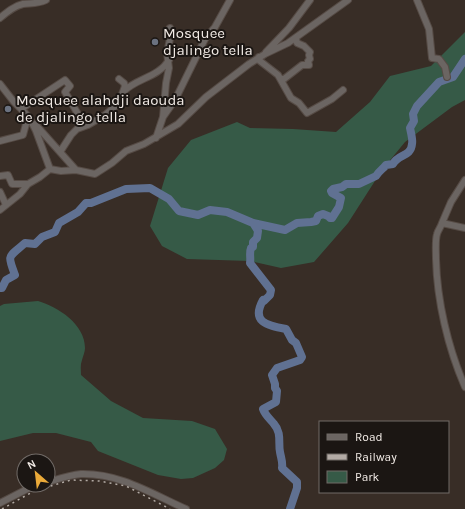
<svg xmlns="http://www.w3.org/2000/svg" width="465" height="509" font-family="Karla,sans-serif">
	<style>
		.green { fill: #365a47 }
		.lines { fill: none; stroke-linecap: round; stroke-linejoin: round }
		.river { stroke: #607192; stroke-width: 8 }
		.minor-casing { stroke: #564b45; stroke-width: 8 }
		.minor { stroke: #6b6562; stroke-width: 6 }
		.rail { stroke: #b3aba5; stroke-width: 1.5; stroke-dasharray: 2 4; stroke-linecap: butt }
		.worship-dot { fill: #6b7280; stroke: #1b1613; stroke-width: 1.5 }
		.labels { text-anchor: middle; stroke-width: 4; stroke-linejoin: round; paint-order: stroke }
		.poi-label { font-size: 15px; fill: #f2ebe6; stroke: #1b1613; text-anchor: start }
	</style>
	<rect width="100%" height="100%" fill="#382d26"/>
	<path class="green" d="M 465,32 L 465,100 L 452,107 L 405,142 L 382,170 L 348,223 L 314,262 L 281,268 L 250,261 L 187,259 L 162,246 L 150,226 L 168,168 L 191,140 L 237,122 L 250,128 L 293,129 L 336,132 L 370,102 L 390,76 L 431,66 Z
		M 38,301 C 58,307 85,324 85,348 C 85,352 83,356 82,360 C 80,365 81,370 81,375 L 111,401 L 143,418 L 192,421 L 215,429 L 227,449 L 224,460 L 215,468 L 193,478 L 181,479 L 158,475 L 98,451 L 91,442 L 56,433 L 33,433 L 0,441 L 0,306 L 4,304 Z"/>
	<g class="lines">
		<path class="river" d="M 253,223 L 258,231 L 257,238 L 253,242 L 253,247 L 251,248 C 249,253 251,258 250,263 L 271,290 L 270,295 L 264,301 L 263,300 C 251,322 266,325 286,329 L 292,340 L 296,343 L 302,357 L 300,360 L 277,368 L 272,375 L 275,384 L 275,388 L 277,391 L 276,402 L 263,409 C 265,415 270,419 274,424 C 282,433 278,443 280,452 C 281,458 283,462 282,468 L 297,482 L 297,488 L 290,509
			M 0,288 L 2,288 L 6,280 L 15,275 C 7,254 8,258 25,243 L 35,244 L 42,237 L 55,232 L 59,223 L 78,212 L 86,203 L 91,203 L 126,189 L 150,188 L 169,199 L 179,211 L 198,215 L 210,210 L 227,212 L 253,223 L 285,230 L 297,223 L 311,222 L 316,221 L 318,216 L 323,214 L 328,216 L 330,218 L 332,218 L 339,207 L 341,198 L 332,193 L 331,191 L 333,189 L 342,187 L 346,184 L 359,184 L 376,176 C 379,171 383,169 386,165 L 393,164 C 398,154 411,157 412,144 C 413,140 411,133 410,128 L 414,121 L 413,114 L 417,106 L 439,82 L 453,77 L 465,59"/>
		<g class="minor-casing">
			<path id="minor" d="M 417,0 L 429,29 L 432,58 L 439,59 L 445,67 L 447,77
				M 0,18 C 7,12 14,6 23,4 C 31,3 38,4 46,0
				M 266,52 L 289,28 L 310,0
				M 259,57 L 260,61 L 278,75 L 291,98 L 299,103 L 307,113 L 332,99 L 343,90
				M 281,79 L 284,79 L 302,65 L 309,65 L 308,61 L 310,59 L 309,55 L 310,52 L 304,46 L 297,43 L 296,38
				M 0,84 L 14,102 L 29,117 L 36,131 L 50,169 L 40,177 L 28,184 L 20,194 L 0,210
				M 123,92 C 136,78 158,78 169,60
				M 21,109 L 65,80 L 70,86 L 65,92 L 85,126
				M 163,117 L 166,83 L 169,68 L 167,53 L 171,34 L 170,28
				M 35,124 L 76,170
				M 156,138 L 163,117 L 175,100 L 205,39 L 215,27 L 230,0
				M 0,141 L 23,135 L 26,124 L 25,113
				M 60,152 L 71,135 L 77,129 L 88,125 L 105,115 L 119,103 L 125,86 L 124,83 L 119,79
				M 50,169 L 61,171 L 76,170 L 95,174 L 112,163 L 126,151 L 144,144 L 178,124 L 206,97 L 249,64 L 265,54 L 288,43 L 348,0
				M 0,176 L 8,175 L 12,184 L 28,184
				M 0,192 L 6,205
				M 442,223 L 451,202 L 465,180
				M 465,228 L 442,223 C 441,227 438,230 437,234 C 435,241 436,251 436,259 C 437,301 448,348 465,387
				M 48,482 C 58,479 70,475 81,474 C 120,473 152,494 186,509
				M 0,503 L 35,485"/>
		</g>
		<use href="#minor" class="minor"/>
		<path class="rail" d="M 2,509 L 34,491 L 71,480 L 99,481 L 126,486 L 170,509"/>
	</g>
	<g class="worship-dot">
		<circle cx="155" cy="42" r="4"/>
		<circle cx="8" cy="109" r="4"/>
	</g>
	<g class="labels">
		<g class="poi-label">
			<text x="163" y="38">Mosquee<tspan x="163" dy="17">djalingo tella</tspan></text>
			<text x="16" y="105">Mosquee alahdji daouda<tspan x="16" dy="17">de djalingo tella</tspan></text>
		</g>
	</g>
	<rect x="319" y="421" width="130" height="72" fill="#1b1613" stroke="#716b67"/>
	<rect x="327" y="434" width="20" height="6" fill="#6b6562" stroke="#716b67"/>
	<text x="355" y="441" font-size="12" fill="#f2ebe6">Road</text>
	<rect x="327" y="454" width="20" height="6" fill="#b3aba5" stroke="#716b67"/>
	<text x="355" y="461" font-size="12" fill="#f2ebe6">Railway</text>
	<rect x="327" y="471" width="20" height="12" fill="#365a47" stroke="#716b67"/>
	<text x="355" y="481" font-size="12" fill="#f2ebe6">Park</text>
	<g transform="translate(36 473) rotate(332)"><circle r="19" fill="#1b1613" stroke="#716b67"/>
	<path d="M0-3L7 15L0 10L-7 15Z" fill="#ebaa39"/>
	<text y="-6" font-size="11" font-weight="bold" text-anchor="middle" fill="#f2ebe6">N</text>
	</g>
</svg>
